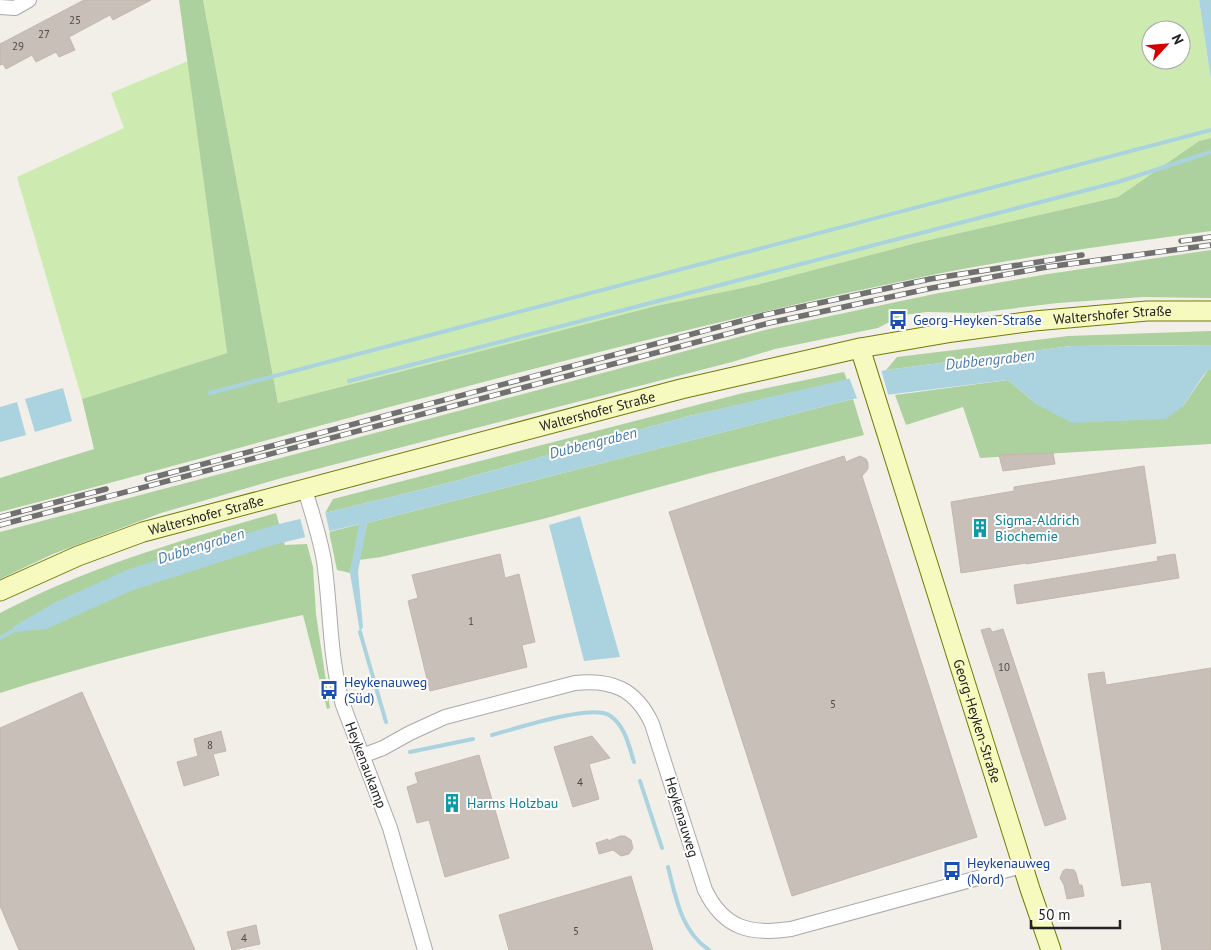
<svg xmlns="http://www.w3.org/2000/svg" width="1211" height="950" font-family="'PT Sans',sans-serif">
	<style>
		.grass { fill: #cdebb0; fill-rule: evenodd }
		.forest { fill: #add19e }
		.water { fill: #aad3df }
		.pier { fill: #f2efe9 }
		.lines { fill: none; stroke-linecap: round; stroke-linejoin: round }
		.stream { stroke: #aad3df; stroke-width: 4 }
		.building { fill: #c7bfb8; stroke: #c4b6ab }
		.street-casing { stroke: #a9a9a9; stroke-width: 16 }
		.secondary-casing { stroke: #707d05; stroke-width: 21 }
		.street { stroke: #fff; stroke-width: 14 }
		.secondary { stroke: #f7fabf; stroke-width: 19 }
		.rail-casing { stroke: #707070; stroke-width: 5.5 }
		.rail { stroke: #fff; stroke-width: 4; stroke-dasharray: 11; stroke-linecap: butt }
		.labels { text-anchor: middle; stroke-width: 4; stroke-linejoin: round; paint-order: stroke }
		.number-label { font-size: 11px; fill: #4b4948 }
		.street-label { font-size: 14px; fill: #222; stroke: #fff }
		.transit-label { font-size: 14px; fill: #164399; stroke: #fff; text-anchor: start }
		.culture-label { font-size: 14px; fill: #0d838f; stroke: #fff; text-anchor: start }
		.water-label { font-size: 15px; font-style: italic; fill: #4a7aab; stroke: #fff }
	</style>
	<rect width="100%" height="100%" fill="#f2efe9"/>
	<path class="grass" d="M 203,0 L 1199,0 L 1211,80 L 1211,138 L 1199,141 L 1118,197 L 920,242 L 756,285 L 656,306 L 278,403 ZM 1151,30 L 1181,30 L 1181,60 L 1151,60 Z
		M 188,61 L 227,353 L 82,399 L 17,177 L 124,128 L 111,93 Z"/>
	<path class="forest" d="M 179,0 L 203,0 L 278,403 L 656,306 L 756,285 L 920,242 L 1118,197 L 1199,141 L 1211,138 L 1211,231 C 1116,244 1021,257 927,276 C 615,340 308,431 0,512 L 0,478 L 94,449 L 82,399 L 227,353 Z
		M 1211,250 L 1211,298 L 1143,297 L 1058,303 L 976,313 L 927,312 L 903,315 L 878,328 L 775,349 L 732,362 L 282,478 L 161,513 L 53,554 L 0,579 L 0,532 L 769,329 L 934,294 L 1048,274 Z
		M 1211,331 L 1211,345 L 1071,346 L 886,370 L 897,357 L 1068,336 Z
		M 1211,369 L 1211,444 L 980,458 L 963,407 L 906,425 L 895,395 L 1008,380 L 1036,404 L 1183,406 L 1208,370 Z
		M 844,372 L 847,380 L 689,416 L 448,483 L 325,513 L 333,499 L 743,393 Z
		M 853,399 L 864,435 L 707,474 L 543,519 L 381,557 L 359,560 L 367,523 Z
		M 276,513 L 285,545 L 307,544 L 313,567 L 316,614 L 330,708 L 327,709 L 303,615 C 201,637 100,661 0,693 L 0,613 C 88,567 181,540 276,513 Z
		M 360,524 L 350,573 L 337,570 L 329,532 Z"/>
	<path class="water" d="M 1199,0 L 1211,0 L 1211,80 Z
		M 1211,345 L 1211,369 L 1208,370 L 1203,376 L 1183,406 L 1166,419 L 1072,423 L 1036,404 L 1008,380 L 853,399 L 367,523 L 358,572 L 363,627 L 360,632 L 350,573 L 359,524 L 273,545 L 133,590 L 46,629 L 15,632 L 13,630 L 13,627 L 54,603 L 129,569 L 271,526 L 448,483 L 689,416 L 886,370 L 1071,346 Z
		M 63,388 L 72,421 L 35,432 L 25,399 Z
		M 17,402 L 26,435 L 0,442 L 0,407 Z
		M 580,516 L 620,657 L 584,661 L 549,525 Z"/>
	<path class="pier" d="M 881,369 L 889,398 L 858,401 L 849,377 Z
		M 325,511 L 330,534 L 306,540 L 300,518 Z"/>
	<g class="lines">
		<path class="stream" d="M 349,381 L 1118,182 L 1211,152
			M 210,393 L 1211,130
			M 360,632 L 386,722
			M 0,638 L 18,628
			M 492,735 C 515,729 590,704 609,715 C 625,725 629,746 634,762
			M 410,752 L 473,739
			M 640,781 L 662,848
			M 668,867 C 676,898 681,931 709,950"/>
	</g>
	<path class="building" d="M 84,0 L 151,0 L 113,20 L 110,15 L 69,37 L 75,50 L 59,57 L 56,52 L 36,62 L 32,55 L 6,69 L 3,64 L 0,65 L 0,44 Z
		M 1053,453 L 1055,464 L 1003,471 L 999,455 Z
		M 844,456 L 846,462 L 860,456 L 866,459 L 868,463 L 868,469 L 862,476 L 977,837 L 792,896 L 669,512 Z
		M 1144,466 L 1156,543 L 1026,564 L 1026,563 L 961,573 L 951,502 L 1014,491 L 1014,487 Z
		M 500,554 L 505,578 L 519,574 L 535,642 L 522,645 L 527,667 L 430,691 L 408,601 L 418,598 L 412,575 Z
		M 1175,554 L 1179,578 L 1017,604 L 1014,585 L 1158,561 L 1157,557 Z
		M 990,628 L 992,632 L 1003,629 L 1066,819 L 1045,826 L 981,630 Z
		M 1211,668 L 1211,950 L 1162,950 L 1151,882 L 1122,886 L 1088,674 L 1104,672 L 1106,685 Z
		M 82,692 L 195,950 L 19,950 L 0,906 L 0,728 Z
		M 221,731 L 226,751 L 213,754 L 219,775 L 184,786 L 177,762 L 198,756 L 194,739 Z
		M 592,736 L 610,758 L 589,764 L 599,799 L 573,807 L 554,747 Z
		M 479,755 L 509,858 L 445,877 L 429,820 L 417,823 L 407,787 L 418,783 L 415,773 Z
		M 620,836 L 625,836 L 631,840 L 633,848 L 629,854 L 621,856 L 613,850 L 599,854 L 596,843 L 608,839 L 608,841 Z
		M 1066,869 L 1074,870 L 1076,873 L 1079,885 L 1082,885 L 1084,896 L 1067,899 L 1064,885 L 1060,878 L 1063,871 Z
		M 631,876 L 653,950 L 509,950 L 499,915 Z
		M 256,925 L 260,944 L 232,950 L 227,932 Z"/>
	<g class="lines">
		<g class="street-casing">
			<path id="street" d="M 0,7 L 15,8 L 29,0
				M 305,490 C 312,513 320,537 324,561 C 331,609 329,658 343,705 L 390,828 L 425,950
				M 362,756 L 383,748 L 410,733 L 445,717 L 575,683 C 612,679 636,689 652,724 L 705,890 C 724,929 751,935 791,929 L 1022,866"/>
		</g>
		<g class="secondary-casing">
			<g id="secondary">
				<path id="s1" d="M 860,348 L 1030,889 L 1051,950"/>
				<path id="s2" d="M 0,591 L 78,556 L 143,532 L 681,389 L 860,348 L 953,332 L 1034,321 L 1147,311 L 1211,311"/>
			</g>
		</g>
		<use href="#street" class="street"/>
		<use href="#secondary" class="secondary"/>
		<g class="rail-casing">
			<path id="rail" d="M 1181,241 L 1211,237
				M 147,479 L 764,315 L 930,279 L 1082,255
				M 0,517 L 106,489
				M 0,525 L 769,323 L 932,288 L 1047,267 L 1211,245"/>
		</g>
		<use href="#rail" class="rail"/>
	</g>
	<defs>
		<g id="bus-bare" transform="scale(1.5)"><path d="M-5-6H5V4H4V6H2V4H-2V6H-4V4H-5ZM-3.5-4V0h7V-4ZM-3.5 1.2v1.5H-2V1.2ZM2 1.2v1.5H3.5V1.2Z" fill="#1a4fb4" stroke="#fff" stroke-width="2.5" paint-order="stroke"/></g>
		<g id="building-bare" transform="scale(1.5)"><path d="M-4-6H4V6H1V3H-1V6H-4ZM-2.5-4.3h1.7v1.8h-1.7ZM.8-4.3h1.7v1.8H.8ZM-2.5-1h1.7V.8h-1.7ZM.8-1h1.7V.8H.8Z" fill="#0f9aa8" stroke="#fff" stroke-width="2.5" paint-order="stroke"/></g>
	</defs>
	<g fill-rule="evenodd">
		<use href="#bus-bare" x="898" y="320"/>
		<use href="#building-bare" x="980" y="528"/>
		<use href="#bus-bare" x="329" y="690"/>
		<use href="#building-bare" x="452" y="803"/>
		<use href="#bus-bare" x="952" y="871"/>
	</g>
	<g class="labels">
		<g class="number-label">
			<text x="75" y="24">25</text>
			<text x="44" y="38">27</text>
			<text x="18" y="50">29</text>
			<text x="471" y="625">1</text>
			<text x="1004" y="671">10</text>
			<text x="833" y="708">5</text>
			<text x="210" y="749">8</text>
			<text x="580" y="786">4</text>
			<text x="576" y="935">5</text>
			<text x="244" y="942">4</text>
		</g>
		<g class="street-label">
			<text dy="5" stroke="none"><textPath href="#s2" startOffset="1150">Waltershofer Straße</textPath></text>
			<text dy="5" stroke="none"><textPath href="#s2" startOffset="625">Waltershofer Straße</textPath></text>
			<text dy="5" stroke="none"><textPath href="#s2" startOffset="220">Waltershofer Straße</textPath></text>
			<text dy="5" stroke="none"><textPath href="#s1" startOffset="391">Georg-Heyken-Straße</textPath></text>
			<text transform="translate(366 765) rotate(69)" y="5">Heykenaukamp</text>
			<text transform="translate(682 817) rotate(73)" y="5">Heykenauweg</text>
		</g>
		<g class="transit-label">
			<text x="913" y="325">Georg-Heyken-Straße</text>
			<text x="344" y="687">Heykenauweg<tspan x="344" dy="16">(Süd)</tspan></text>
			<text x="967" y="868">Heykenauweg<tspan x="967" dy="16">(Nord)</tspan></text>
		</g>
		<g class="culture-label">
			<text x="995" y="525">Sigma-Aldrich<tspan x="995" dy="16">Biochemie</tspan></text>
			<text x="467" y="808">Harms Holzbau</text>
		</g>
		<g class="water-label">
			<text transform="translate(990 360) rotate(-6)" y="5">Dubbengraben</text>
			<text transform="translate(593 443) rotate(-14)" y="5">Dubbengraben</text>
			<text transform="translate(201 546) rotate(-17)" y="5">Dubbengraben</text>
		</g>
	</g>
	<g transform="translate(1166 45) rotate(64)"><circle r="24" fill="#ffffff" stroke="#a7a7a7"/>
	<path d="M0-4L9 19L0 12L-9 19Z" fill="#d40000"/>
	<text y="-8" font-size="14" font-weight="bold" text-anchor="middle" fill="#222222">N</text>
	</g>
	<path d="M1031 920v8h89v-8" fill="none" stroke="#222222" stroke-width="2.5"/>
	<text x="1038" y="920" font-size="15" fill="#222222" stroke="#ffffff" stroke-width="4" paint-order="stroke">50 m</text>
</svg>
